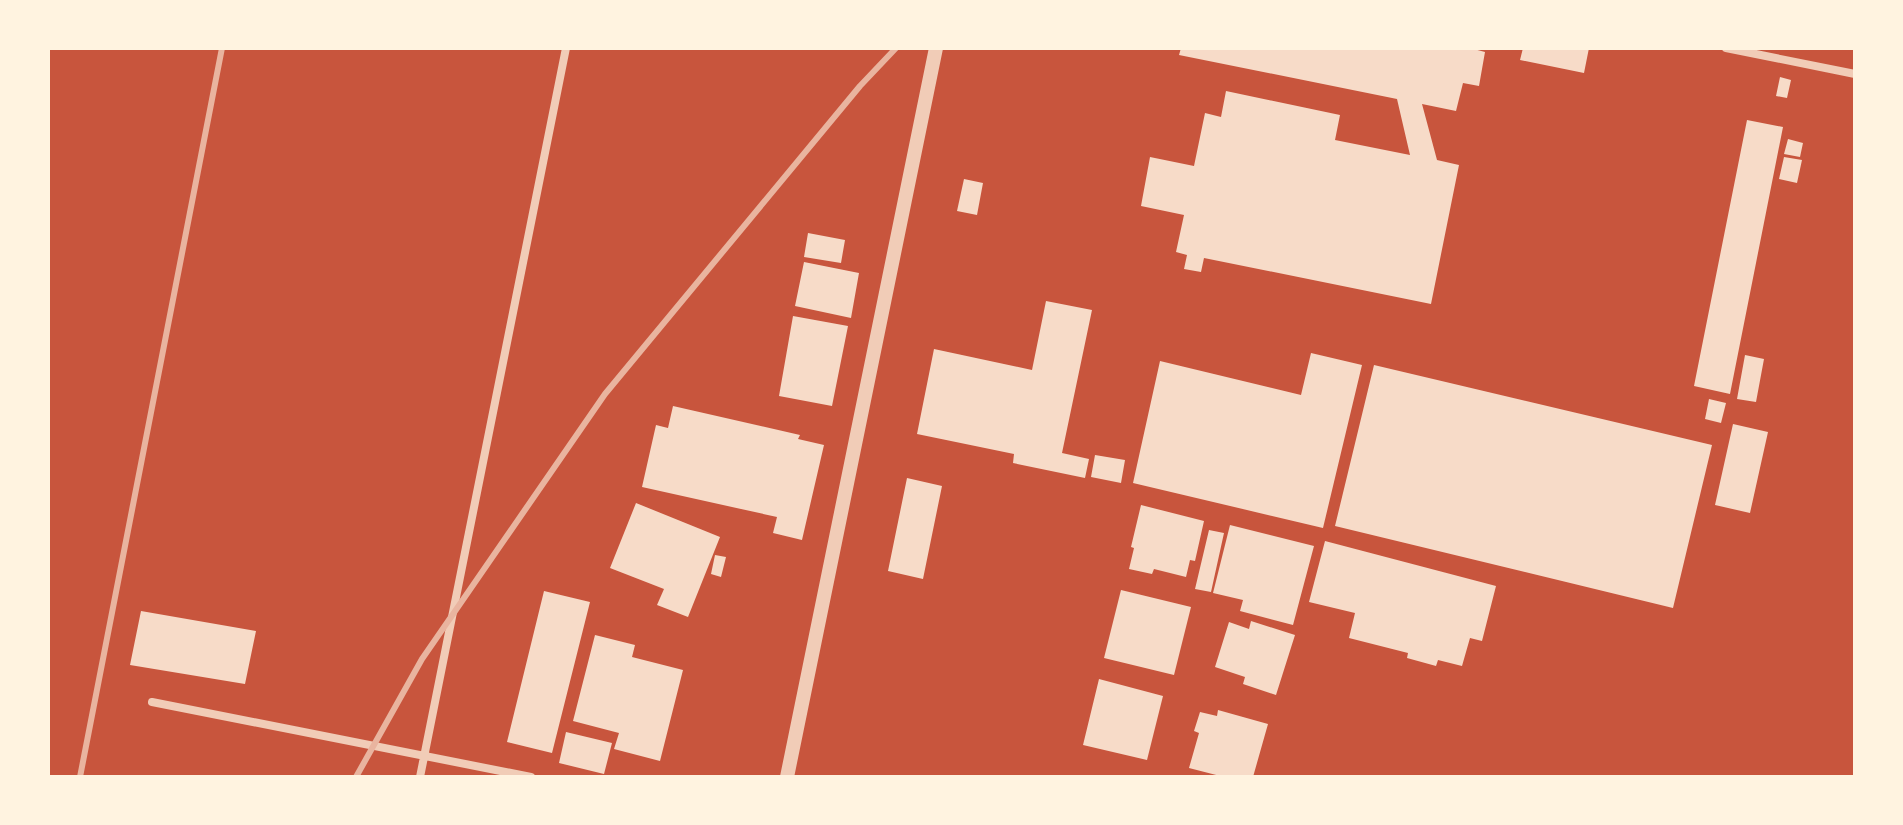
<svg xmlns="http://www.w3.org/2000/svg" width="1903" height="825" font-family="Quicksand,sans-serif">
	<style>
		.building { fill: #f7dbc8 }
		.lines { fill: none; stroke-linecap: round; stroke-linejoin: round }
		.minor { stroke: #f1ccb7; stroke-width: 8 }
		.tertiary { stroke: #f1ccb7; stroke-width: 14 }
		.rail { stroke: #e9b49f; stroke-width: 6 }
	</style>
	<rect width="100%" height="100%" fill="#c8553d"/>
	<path class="building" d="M 1181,48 L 1470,48 L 1485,52 L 1479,86 L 1463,83 L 1456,111 L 1422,104 L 1437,160 L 1459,165 L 1431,304 L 1204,258 L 1201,272 L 1184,269 L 1187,255 L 1176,252 L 1184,215 L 1141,206 L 1150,157 L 1194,166 L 1205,113 L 1221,117 L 1226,91 L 1340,115 L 1335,140 L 1410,155 L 1397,99 L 1179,55 Z
		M 1523,48 L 1589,48 L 1584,73 L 1520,60 Z
		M 1780,77 L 1791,80 L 1787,98 L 1776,96 Z
		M 1747,120 L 1783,127 L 1730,394 L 1694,386 Z
		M 1788,139 L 1803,143 L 1800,157 L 1784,154 Z
		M 1784,157 L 1802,160 L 1797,183 L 1779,179 Z
		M 964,179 L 983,183 L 977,215 L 957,211 Z
		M 808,233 L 845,240 L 841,263 L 804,257 Z
		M 804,262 L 859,273 L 851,318 L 795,306 Z
		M 1046,301 L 1092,310 L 1062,453 L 1089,459 L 1085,478 L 1013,463 L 1014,454 L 917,434 L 934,349 L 1032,370 Z
		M 793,316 L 848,326 L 832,406 L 779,396 Z
		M 1311,353 L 1362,365 L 1323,528 L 1133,483 L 1160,361 L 1301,395 Z
		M 1745,355 L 1764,359 L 1756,402 L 1737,399 Z
		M 1374,365 L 1712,445 L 1673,608 L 1335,526 Z
		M 1709,399 L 1726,403 L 1721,423 L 1705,419 Z
		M 673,406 L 800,435 L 798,439 L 824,445 L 802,540 L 773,533 L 777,517 L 642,487 L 656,425 L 668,428 Z
		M 1733,424 L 1768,432 L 1750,513 L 1715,505 Z
		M 1095,455 L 1125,460 L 1121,483 L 1091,477 Z
		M 907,478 L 942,486 L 923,579 L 888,571 Z
		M 636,503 L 720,537 L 688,617 L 657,605 L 664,589 L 610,568 Z
		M 1141,505 L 1204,521 L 1195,561 L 1190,560 L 1186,577 L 1154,569 L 1152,574 L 1129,569 L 1134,548 L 1131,547 Z
		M 1230,525 L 1314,546 L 1293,625 L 1240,611 L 1243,600 L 1213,593 Z
		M 1209,530 L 1224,533 L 1211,592 L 1195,589 Z
		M 1325,541 L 1496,586 L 1482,641 L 1470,638 L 1462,666 L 1438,660 L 1436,666 L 1407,658 L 1408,653 L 1349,638 L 1355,613 L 1309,602 Z
		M 715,555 L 726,557 L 721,577 L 711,574 Z
		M 1121,590 L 1191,607 L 1174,675 L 1104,658 Z
		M 544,591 L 590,602 L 552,753 L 507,742 Z
		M 141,611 L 256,631 L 245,684 L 130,665 Z
		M 1251,621 L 1295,635 L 1276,695 L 1243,684 L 1245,677 L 1215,667 L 1229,622 L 1249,629 Z
		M 595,635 L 635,645 L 632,657 L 683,670 L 660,761 L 614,749 L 619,733 L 573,721 Z
		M 1099,679 L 1163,696 L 1147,760 L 1083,745 Z
		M 1218,710 L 1268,724 L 1253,777 L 1224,777 L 1189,768 L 1199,733 L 1194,731 L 1200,712 L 1217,716 Z
		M 566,732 L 612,743 L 604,774 L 559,763 Z"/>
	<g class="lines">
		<path class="minor" d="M 1726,48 L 1855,74
			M 152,702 L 531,777
			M 420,777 L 566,48"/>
		<path class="tertiary" d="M 787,777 L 936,48"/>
		<path class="rail" d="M 80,777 L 222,48
			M 356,777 L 422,659 L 605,394 L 860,86 L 896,48"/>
	</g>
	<rect width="1903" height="825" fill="none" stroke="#fff3e0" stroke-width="100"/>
</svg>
